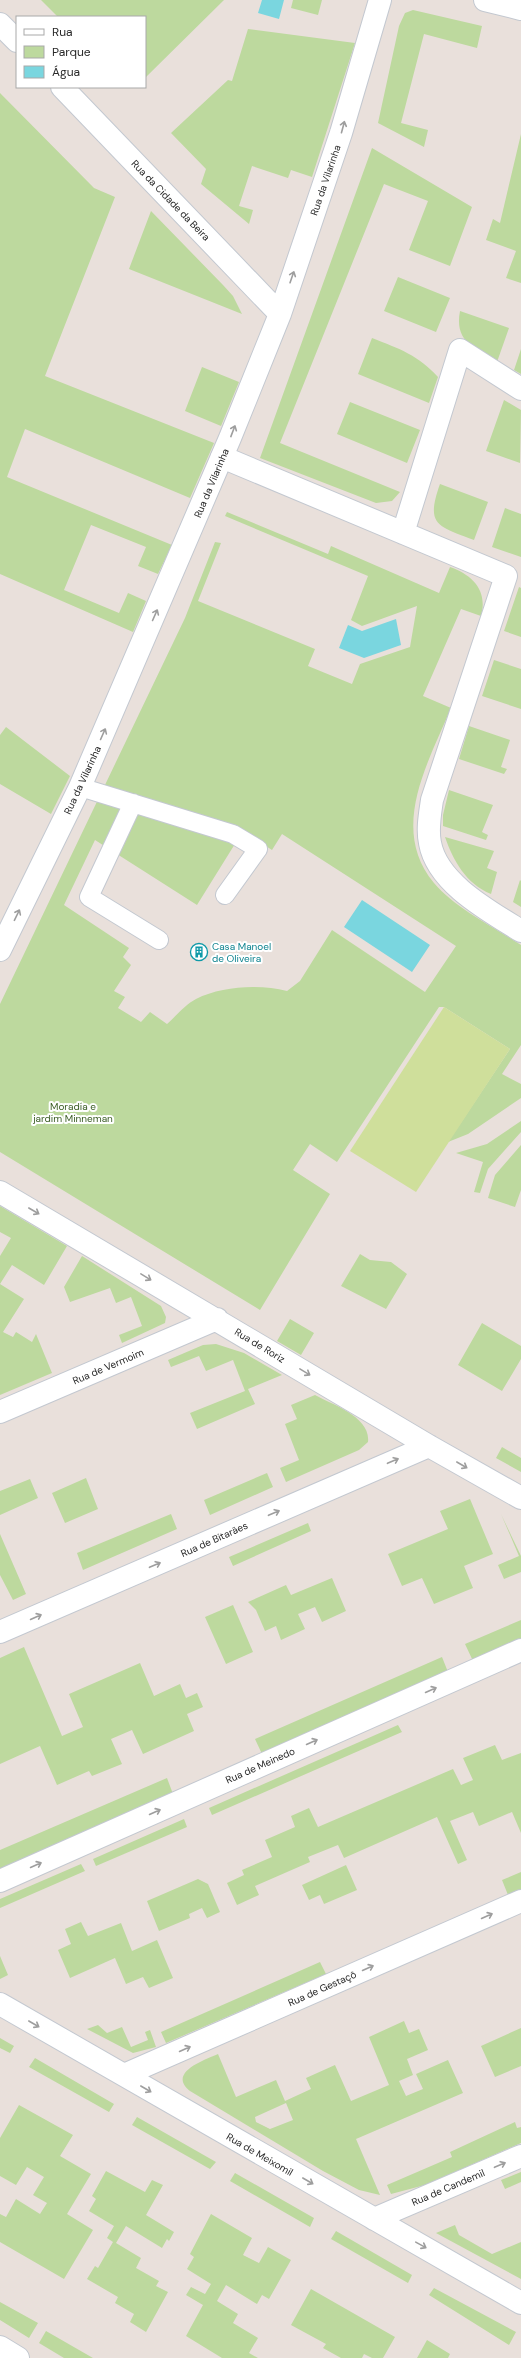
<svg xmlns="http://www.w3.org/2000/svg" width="521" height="2358" font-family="'DM Sans',sans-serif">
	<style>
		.green { fill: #bdd99e; fill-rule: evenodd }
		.pitch { fill: #cfdf9b }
		.water { fill: #7ad6df }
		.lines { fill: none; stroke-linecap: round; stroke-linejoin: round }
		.lane-casing { stroke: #c3c8d0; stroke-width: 20 }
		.street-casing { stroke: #c3c8d0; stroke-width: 24 }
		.secondary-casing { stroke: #c3c8d0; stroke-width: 24 }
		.lane { stroke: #fff; stroke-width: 18 }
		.street { stroke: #fff; stroke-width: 22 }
		.secondary { stroke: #fff; stroke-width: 22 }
		.oneway { stroke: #9e9e9e }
		.labels { text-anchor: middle; stroke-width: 4; stroke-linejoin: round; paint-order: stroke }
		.street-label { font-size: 10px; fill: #282828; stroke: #fff }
		.culture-label { font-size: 10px; fill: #0d838f; stroke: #fff; text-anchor: start }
		.park-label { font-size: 10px; fill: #385b22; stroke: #fff }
	</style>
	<rect width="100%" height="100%" fill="#e9e0db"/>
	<path class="green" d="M 41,0 L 224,0 L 145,78 L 145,17 L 58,17 Z
		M 293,0 L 322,0 L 318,15 L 291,8 Z
		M 413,10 L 482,26 L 477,48 L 424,34 L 401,123 L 428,130 L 424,147 L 378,123 L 399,26 L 405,13 Z
		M 248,29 L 355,43 L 312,177 L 291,170 L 288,178 L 252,166 L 239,206 L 253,210 L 249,224 L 201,184 L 206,169 L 171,133 L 228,80 L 232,81 Z
		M 0,93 L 94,188 L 115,197 L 45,376 L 214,443 L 190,498 L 25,429 L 7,477 L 172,545 L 158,574 L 138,566 L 146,547 L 91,525 L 64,590 L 119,613 L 128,593 L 146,601 L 133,632 L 0,574 Z
		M 521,134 L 521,283 L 506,278 L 516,251 L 486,240 L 493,219 L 500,223 Z
		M 372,148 L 472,207 L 450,266 L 409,250 L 428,201 L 384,184 L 280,443 L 400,492 L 392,501 L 376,503 L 260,458 Z
		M 151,211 L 223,285 L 233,296 L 242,314 L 129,269 Z
		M 398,277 L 450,298 L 436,332 L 384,311 Z
		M 460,311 L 509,328 L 497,362 C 475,348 454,342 460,311 Z
		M 372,338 C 400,349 418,355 438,377 L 429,403 L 358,374 Z
		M 521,349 L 521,374 L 514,370 Z
		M 202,367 L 239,382 L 221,426 L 185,411 Z
		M 504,400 L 521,410 L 520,463 L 486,451 Z
		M 350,402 L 420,430 L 407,463 L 337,434 Z
		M 440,484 L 488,502 L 474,540 C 438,526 425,526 440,484 Z
		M 505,508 L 521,514 L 521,557 L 492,547 Z
		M 227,512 L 328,554 L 331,546 L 439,593 L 450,567 C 473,575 488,591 481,616 L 461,609 L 423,696 L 451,708 C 428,763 389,829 434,883 C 455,908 494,927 521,945 L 521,1045 L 502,1074 L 521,1084 L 521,1098 L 468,1134 L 448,1142 L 510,1049 L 444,1007 L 439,1007 L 337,1162 L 310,1144 L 293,1170 L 330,1194 L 260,1310 L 0,1152 L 0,1004 L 185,618 L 215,542 L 221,543 L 198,601 L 315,649 L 308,666 L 352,684 L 360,664 L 410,647 L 417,606 L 362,626 L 351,620 L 368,576 L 225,516 ZM 243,831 L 272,850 L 282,834 L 456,946 L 425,992 L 332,930 L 300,981 L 287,991 C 259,984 222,986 196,999 C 186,1004 176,1016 167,1024 L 150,1012 L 141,1022 L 118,1008 L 125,997 L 114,991 L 131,965 L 123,957 L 129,948 L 64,905 L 95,840 L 197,905 Z
		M 519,587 L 521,588 L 521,637 L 504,631 Z
		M 494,660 L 521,669 L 521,709 L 482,696 Z
		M 469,726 L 510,740 L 501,767 L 507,769 L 504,774 L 459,759 Z
		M 6,727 L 70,776 L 51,814 L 0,784 L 0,735 Z
		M 449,790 L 493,805 L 482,832 L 488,835 L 486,840 L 443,826 L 443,815 Z
		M 445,837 L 494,851 L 487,868 L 497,872 L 491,894 C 466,884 453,860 445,837 Z
		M 520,880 L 521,881 L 521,907 L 513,902 Z
		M 521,1121 L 521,1132 L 488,1169 L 480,1193 L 474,1192 L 483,1162 L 456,1153 L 487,1144 Z
		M 521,1145 L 521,1190 L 515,1207 L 488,1198 L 495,1175 Z
		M 0,1206 L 67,1246 L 44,1285 L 12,1265 L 0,1284 L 24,1299 L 3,1332 L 13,1337 L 16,1332 L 32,1342 L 36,1334 L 52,1373 L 0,1395 L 0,1256 L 11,1238 L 0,1232 Z
		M 360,1254 L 370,1260 L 391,1262 L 407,1274 L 386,1309 L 341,1286 Z
		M 82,1256 L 161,1306 L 166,1317 L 165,1323 L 122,1343 L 119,1335 L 142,1326 L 131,1297 L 116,1303 L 110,1288 L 70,1302 L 64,1287 Z
		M 290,1319 L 314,1333 L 301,1355 L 277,1341 Z
		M 482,1323 L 521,1346 L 521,1359 L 502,1391 L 458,1365 Z
		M 216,1344 L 244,1353 L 282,1375 L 248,1389 L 255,1404 L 197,1429 L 190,1413 L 245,1391 L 233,1360 L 206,1371 L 199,1356 L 171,1367 L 168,1360 L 203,1345 Z
		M 315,1395 C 333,1405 371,1417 368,1442 L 359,1450 L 286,1482 L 280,1468 L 299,1460 L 285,1424 L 297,1419 L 291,1405 Z
		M 502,1447 L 521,1458 L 521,1472 L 496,1458 Z
		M 267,1473 L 273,1487 L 210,1515 L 204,1500 Z
		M 86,1478 L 98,1509 L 65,1523 L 52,1493 Z
		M 30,1479 L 38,1498 L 0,1515 L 0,1491 Z
		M 470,1499 L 493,1554 L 464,1566 L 473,1588 L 434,1604 L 422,1578 L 402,1586 L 388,1554 L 448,1529 L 440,1511 Z
		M 171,1514 L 177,1529 L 83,1570 L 77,1553 Z
		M 501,1514 L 521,1556 L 521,1572 L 504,1579 L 498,1565 L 519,1556 Z
		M 308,1523 L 311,1531 L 233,1566 L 229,1557 Z
		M 0,1534 L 26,1594 L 13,1600 L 0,1575 Z
		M 332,1578 L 346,1611 L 322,1622 L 315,1607 L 298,1614 L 305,1629 L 281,1640 L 276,1626 L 265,1631 L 256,1610 L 248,1602 L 286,1585 L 291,1595 Z
		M 233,1605 L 253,1652 L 226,1664 L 205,1617 Z
		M 521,1620 L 521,1640 L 473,1661 L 465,1644 Z
		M 24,1647 L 62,1736 L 83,1727 L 69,1694 L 140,1663 L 154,1696 L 180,1684 L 186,1698 L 197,1693 L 203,1707 L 187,1714 L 194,1731 L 143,1754 L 132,1730 L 111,1739 L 122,1764 L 92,1776 L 89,1771 L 57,1785 L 40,1746 L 0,1764 L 0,1658 Z
		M 442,1657 L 448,1672 L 262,1754 L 255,1739 Z
		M 398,1725 L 402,1732 L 212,1815 L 209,1808 Z
		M 495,1745 L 502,1760 L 521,1753 L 521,1833 L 512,1812 L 479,1826 L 473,1812 L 450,1821 L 467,1860 L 458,1864 L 437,1817 L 344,1858 L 338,1845 L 308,1857 L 310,1862 L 255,1886 L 259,1895 L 237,1905 L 227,1883 L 244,1875 L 242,1870 L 272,1857 L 265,1840 L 295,1827 L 291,1816 L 309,1808 L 318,1827 L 453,1769 L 461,1785 L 473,1780 L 463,1758 Z
		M 167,1778 L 173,1794 L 0,1870 L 0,1850 Z
		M 184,1819 L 187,1827 L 96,1866 L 93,1859 Z
		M 81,1864 L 85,1871 L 0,1908 L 0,1899 Z
		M 346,1865 L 357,1890 L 324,1904 L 320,1895 L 309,1900 L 302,1885 Z
		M 521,1872 L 521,1890 L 508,1895 L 502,1880 Z
		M 198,1879 L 208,1884 L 220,1912 L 207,1918 L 202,1908 L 189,1914 L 190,1918 L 159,1931 L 147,1901 Z
		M 81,1922 L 88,1936 L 121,1923 L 132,1951 L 157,1940 L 173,1978 L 149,1988 L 143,1977 L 126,1984 L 115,1958 L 70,1978 L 58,1950 L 71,1944 L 65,1929 Z
		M 0,1956 L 8,1975 L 0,1979 Z
		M 320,1962 L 326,1974 L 166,2043 L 161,2032 Z
		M 404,2021 L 409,2033 L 419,2029 L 428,2050 L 407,2059 L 413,2075 L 399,2081 L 406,2096 L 423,2089 L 416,2074 L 448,2060 L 463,2093 L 356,2139 L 380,2195 L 359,2190 L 323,2171 L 190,2091 C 167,2073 204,2060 218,2054 L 236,2097 L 276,2080 L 285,2101 L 311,2089 L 306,2078 L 335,2065 L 351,2101 L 389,2085 L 369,2037 ZM 286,2103 L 293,2120 L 270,2129 L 256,2122 L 255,2117 Z
		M 98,2025 L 107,2033 L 122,2027 L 131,2047 L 148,2040 L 145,2032 L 150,2030 L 156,2047 L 133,2053 L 87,2029 Z
		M 521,2028 L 521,2066 L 495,2077 L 481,2046 Z
		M 0,2038 L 14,2046 L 10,2053 L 0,2048 Z
		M 35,2058 L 114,2104 L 109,2112 L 29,2067 Z
		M 19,2105 L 73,2135 L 60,2156 L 91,2174 L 67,2214 L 93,2230 L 64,2279 L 0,2242 L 0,2214 L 6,2217 L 16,2199 L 40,2214 L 47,2203 L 33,2195 L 44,2177 L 27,2167 L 16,2185 L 0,2176 L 0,2138 Z
		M 137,2117 L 216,2162 L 210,2169 L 132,2125 Z
		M 515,2122 L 517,2128 L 521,2127 L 521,2143 L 425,2185 L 391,2194 L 387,2185 L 452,2157 L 450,2152 Z
		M 106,2171 L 145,2192 L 152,2180 L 163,2185 L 146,2215 L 174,2232 L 169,2241 L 167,2239 L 162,2248 L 126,2226 L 116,2243 L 141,2258 L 136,2268 L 159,2281 L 156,2286 L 168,2292 L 146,2332 L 130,2322 L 134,2314 L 115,2303 L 118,2297 L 87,2279 L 95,2266 L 98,2268 L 113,2242 L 107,2238 L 114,2226 L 89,2211 L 96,2199 L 92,2196 Z
		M 521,2172 L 521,2182 L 505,2189 L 501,2180 Z
		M 235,2173 L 314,2218 L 310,2227 L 230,2181 Z
		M 211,2214 L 252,2238 L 243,2255 L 259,2263 L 268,2247 L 291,2260 L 269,2299 L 262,2295 L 257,2304 L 226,2285 L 217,2301 L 238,2314 L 233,2323 L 258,2338 L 249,2353 L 258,2358 L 222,2358 L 186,2336 L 203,2305 L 186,2295 L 191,2287 L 205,2294 L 211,2284 L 187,2269 L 194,2257 L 190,2254 Z
		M 455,2225 L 459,2235 L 492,2254 L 521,2242 L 521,2279 L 436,2233 Z
		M 336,2231 L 412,2275 L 408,2283 L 331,2239 Z
		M 434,2288 L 516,2332 L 509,2345 L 429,2295 Z
		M 311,2289 L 395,2337 L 383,2358 L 372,2358 L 364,2354 L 362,2358 L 341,2358 L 323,2348 L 326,2344 L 291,2325 Z
		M 0,2302 L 38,2323 L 29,2338 L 0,2320 Z
		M 46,2331 L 93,2358 L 64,2358 L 39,2343 Z
		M 427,2340 L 450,2354 L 448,2358 L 417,2358 Z"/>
	<path class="pitch" d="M 444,1007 L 510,1049 L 416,1192 L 350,1151 Z"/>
	<path class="water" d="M 262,0 L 284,0 L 279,19 L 258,13 Z
		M 396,619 L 401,645 L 364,658 L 339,648 L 348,625 L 362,631 Z
		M 362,900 L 430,945 L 412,972 L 344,927 Z"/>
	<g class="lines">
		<g class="lane-casing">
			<path id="lane" d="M 80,787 L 233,834 L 258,849 L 225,895
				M 133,803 L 89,897 L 159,940"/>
		</g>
		<g class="street-casing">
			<path id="street" d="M 485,0 L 521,9
				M 222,457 L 506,576 L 432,800 C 430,814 427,829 430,843 C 437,883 489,911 521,931
				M 403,533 L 460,350 L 521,389
				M 0,1192 L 429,1446 L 521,1498
				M 0,1412 L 217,1319
				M 0,1632 L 429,1446
				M 0,1881 L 521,1650
				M 0,2004 L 521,2303
				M 124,2075 L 521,1901
				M 374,2219 L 521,2156"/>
		</g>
		<g class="secondary-casing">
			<path id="secondary" d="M 0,24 L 17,41
				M 62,87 L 280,314
				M 0,950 L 80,787 L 230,438 L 280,314 L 341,133 L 380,0
				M 0,2347 L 18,2358"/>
		</g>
		<use href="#lane" class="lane"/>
		<use href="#street" class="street"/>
		<use href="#secondary" class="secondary"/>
	</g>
	<defs><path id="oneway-shaft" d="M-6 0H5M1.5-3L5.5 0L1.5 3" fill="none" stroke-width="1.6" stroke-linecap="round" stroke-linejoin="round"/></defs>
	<g class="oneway">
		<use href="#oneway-shaft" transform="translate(343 127) rotate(-75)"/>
		<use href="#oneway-shaft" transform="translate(292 277) rotate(-71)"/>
		<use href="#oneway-shaft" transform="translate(233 431) rotate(-69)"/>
		<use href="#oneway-shaft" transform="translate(155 615) rotate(-66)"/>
		<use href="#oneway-shaft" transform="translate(103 734) rotate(-66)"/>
		<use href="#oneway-shaft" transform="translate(17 915) rotate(-64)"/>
		<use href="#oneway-shaft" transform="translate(34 1211) rotate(30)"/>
		<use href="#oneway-shaft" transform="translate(146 1277) rotate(31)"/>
		<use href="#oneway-shaft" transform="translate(305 1372) rotate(31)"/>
		<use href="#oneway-shaft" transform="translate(393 1461) rotate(-23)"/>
		<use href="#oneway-shaft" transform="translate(462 1465) rotate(30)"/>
		<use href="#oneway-shaft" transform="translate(274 1513) rotate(-23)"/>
		<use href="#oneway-shaft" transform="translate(155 1565) rotate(-23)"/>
		<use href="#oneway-shaft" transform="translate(36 1617) rotate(-24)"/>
		<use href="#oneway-shaft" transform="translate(431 1690) rotate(-24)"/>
		<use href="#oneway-shaft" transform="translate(312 1742) rotate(-24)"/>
		<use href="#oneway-shaft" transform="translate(155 1812) rotate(-24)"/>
		<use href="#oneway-shaft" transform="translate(36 1865) rotate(-24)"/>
		<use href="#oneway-shaft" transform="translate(487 1916) rotate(-24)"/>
		<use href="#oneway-shaft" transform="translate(368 1968) rotate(-24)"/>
		<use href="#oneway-shaft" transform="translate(34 2024) rotate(30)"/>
		<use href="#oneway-shaft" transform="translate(185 2049) rotate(-24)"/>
		<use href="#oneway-shaft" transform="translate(146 2089) rotate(30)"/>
		<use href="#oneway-shaft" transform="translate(500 2165) rotate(-23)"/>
		<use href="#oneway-shaft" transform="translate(308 2181) rotate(30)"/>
		<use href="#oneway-shaft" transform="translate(421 2245) rotate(29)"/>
	</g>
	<defs>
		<g id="building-ring" transform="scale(0.9)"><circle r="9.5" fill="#fff" stroke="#0f9aa8" stroke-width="1.5"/><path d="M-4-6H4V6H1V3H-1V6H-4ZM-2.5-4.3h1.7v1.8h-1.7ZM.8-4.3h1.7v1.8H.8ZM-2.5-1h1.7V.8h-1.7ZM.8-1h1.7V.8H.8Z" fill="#0f9aa8"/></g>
	</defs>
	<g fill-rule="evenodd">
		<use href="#building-ring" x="199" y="952"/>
	</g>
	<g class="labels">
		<g class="street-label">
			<text transform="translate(325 180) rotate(-71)" y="4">Rua da Vilarinha</text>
			<text transform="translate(171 200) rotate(46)" y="4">Rua da Cidade da Beira</text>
			<text transform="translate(211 483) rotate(-67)" y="4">Rua da Vilarinha</text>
			<text transform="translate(82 780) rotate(-65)" y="4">Rua da Vilarinha</text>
			<text transform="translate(260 1345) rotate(31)" y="4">Rua de Roriz</text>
			<text transform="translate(108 1366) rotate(-23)" y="4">Rua de Vermoim</text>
			<text transform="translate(214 1539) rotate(-24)" y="4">Rua de Bitarães</text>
			<text transform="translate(260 1765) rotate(-24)" y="4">Rua de Meinedo</text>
			<text transform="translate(322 1988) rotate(-24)" y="4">Rua de Gestaçô</text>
			<text transform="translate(260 2154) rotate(30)" y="4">Rua de Meixomil</text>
			<text transform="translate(448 2187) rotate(-23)" y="4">Rua de Candemil</text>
		</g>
		<g class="culture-label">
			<text x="212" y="950">Casa Manoel<tspan x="212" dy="12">de Oliveira</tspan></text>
		</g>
		<g class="park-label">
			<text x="73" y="1110">Moradia e<tspan x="73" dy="12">jardim Minneman</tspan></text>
		</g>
	</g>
	<rect x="16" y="16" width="130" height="72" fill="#ffffff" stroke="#a9a9a9"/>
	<rect x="24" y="29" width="20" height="6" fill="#ffffff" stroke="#a9a9a9"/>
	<text x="52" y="36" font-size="12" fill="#282828">Rua</text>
	<rect x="24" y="46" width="20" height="12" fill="#bdd99e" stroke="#a9a9a9"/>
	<text x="52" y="56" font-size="12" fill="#282828">Parque</text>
	<rect x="24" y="66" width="20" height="12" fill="#7ad6df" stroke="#a9a9a9"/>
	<text x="52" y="76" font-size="12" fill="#282828">Água</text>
</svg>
